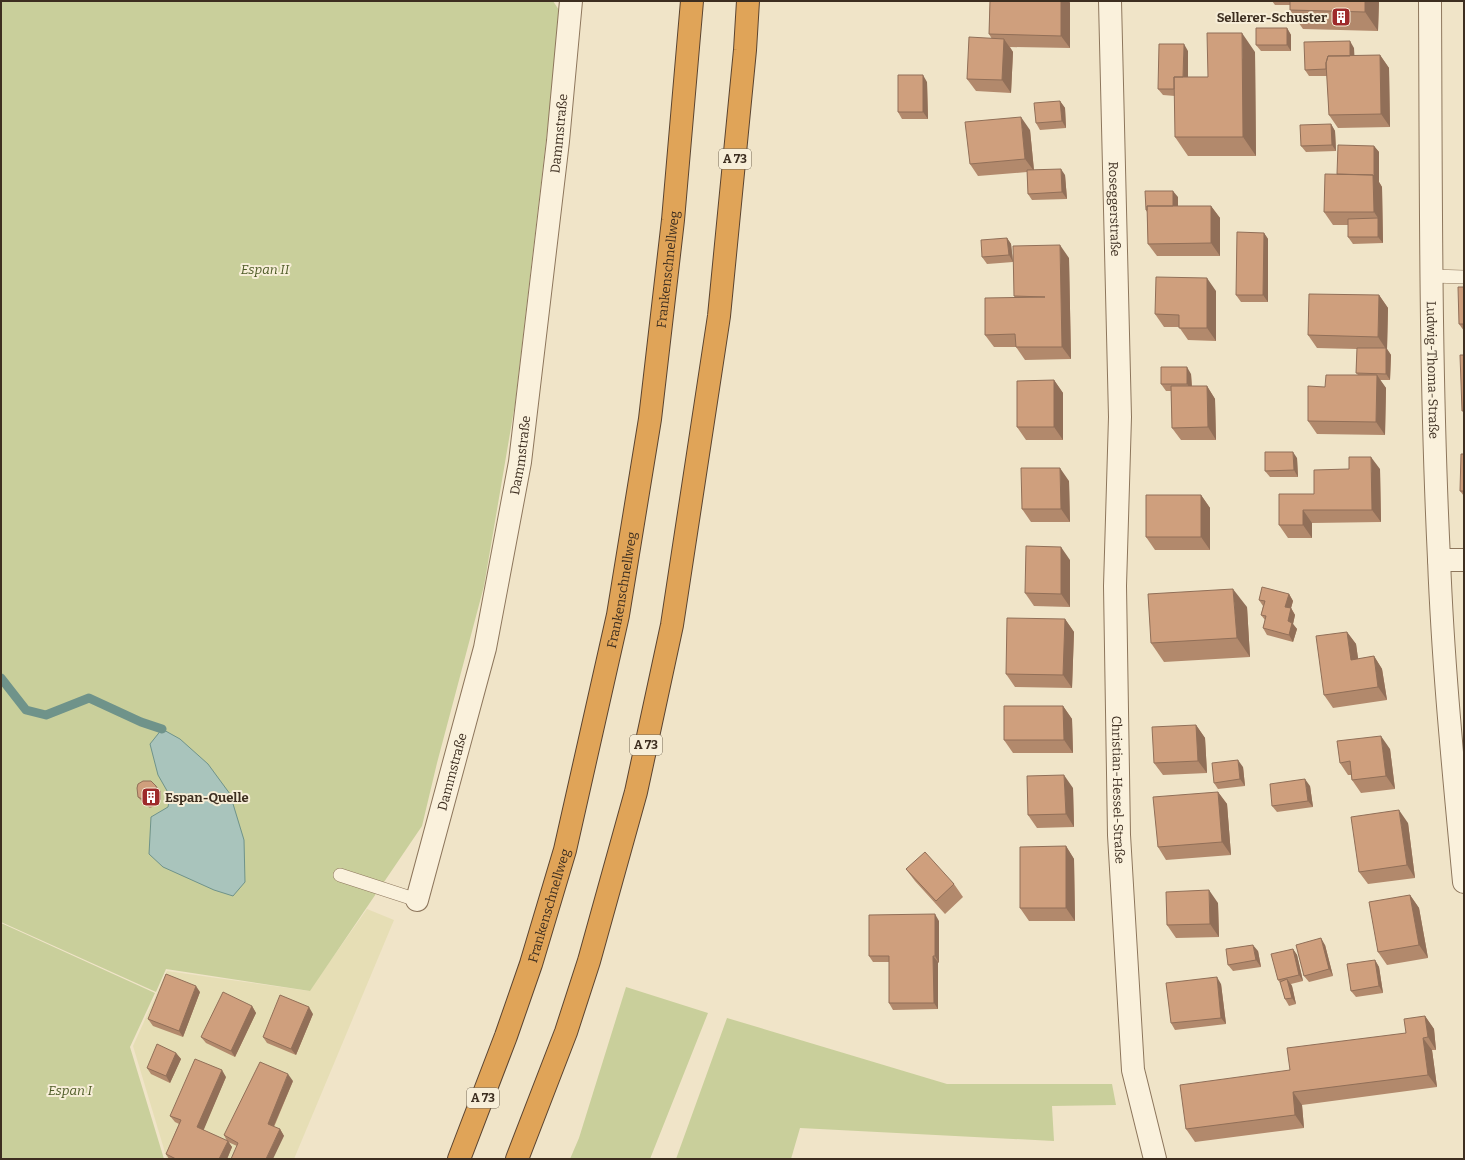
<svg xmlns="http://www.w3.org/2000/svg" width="1465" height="1160" font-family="Bitter,serif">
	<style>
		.farmland { fill: #e6deb5 }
		.green { fill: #c9cf9b }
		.water { fill: #a9c4bc; stroke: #6f938a }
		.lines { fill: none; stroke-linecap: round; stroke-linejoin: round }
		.stream { stroke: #6f938a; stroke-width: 9 }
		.lane-casing { stroke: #8d765c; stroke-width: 14 }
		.street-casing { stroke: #8d765c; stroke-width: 24 }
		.highway-casing { stroke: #5b4430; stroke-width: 24 }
		.lane { stroke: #faf1dc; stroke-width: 13 }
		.street { stroke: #faf1dc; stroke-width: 22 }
		.highway { stroke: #e0a458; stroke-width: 22 }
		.wall { fill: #b2896c }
		.shaded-wall { fill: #916f58 }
		.building { fill: #cf9f7d; stroke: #916f58 }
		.labels { text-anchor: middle; stroke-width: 4; stroke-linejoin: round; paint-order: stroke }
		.shield { fill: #f7eed8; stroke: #756857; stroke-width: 1 }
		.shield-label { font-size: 12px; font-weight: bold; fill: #3d2e20 }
		.poi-label { font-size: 13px; font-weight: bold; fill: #3d2e20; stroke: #f7eed8; text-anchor: end }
		.street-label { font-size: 13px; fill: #3d2e20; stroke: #f7eed8 }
		.park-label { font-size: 13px; font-style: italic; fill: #4d5a26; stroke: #f7eed8 }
	</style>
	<rect width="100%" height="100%" fill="#f0e4c8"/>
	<path class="farmland" d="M 367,909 L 394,920 L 294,1159 L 167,1159 L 133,1046 L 167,971 L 309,991 Z"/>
	<path class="green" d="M 1,1 L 553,1 L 561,13 L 515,404 L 484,586 L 437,763 L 422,826 L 310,991 L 166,969 L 156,992 L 1,922 Z
		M 1,923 L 155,993 L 130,1047 L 164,1159 L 1,1159 Z
		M 626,987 L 708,1013 L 650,1159 L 570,1159 L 579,1138 Z
		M 727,1018 L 947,1084 L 1112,1084 L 1116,1105 L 1052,1106 L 1054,1141 L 800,1128 L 791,1159 L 676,1159 Z"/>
	<path class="water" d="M 162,729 L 180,739 L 208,764 L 230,794 L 244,840 L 245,882 L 233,896 L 214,890 L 163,867 L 149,854 L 151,817 L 168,807 L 170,796 L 158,775 L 150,744 Z"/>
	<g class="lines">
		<path class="stream" d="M 1,678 L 26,710 L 46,715 L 89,698 L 141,722 L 162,729"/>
		<g class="lane-casing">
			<path id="lane" d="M 1431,276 L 1464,277
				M 340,875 L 417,900"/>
		</g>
		<g class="street-casing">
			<g id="street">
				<path id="s1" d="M 1110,1 L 1120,417 L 1115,586 L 1119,835 L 1133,1070 L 1155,1159"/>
				<path id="s2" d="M 1430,1 C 1431,187 1430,373 1439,559 C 1443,667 1454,775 1464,882"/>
				<path d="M 1439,560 L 1464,560"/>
				<path id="s3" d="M 417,900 L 485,648 L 520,462 L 558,141 L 571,1"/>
			</g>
		</g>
		<g class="highway-casing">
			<g id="highway">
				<path id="s4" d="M 459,1159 L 506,1036 L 531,964 L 565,850 L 618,615 L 650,419 L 673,220 L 692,1"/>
				<path d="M 517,1159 L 566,1032 L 589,961 L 636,792 L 672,625 L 719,316 L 745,50 L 748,1"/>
			</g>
		</g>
		<use href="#lane" class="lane"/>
		<use href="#street" class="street"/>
		<use href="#highway" class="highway"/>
	</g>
	<path class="wall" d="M 990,1 L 1069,1 L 1070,3 L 1070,48 L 1010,47 L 1013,52 L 1011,93 L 976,91 L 967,79 L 992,39 L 989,34 Z
		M 1272,1 L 1379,1 L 1378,31 L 1303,29 L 1290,10 L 1290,5 L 1275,5 Z
		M 1287,28 L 1291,35 L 1291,51 L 1261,51 L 1256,45 Z
		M 1354,48 L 1354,56 L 1380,55 L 1389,68 L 1390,127 L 1338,128 L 1329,115 L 1327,76 L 1309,76 L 1305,70 Z
		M 1188,51 L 1188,77 L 1208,77 L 1255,52 L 1256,156 L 1188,156 L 1175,137 L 1175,96 L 1163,95 L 1158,89 Z
		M 927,82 L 928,119 L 902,119 L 898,112 Z
		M 1060,101 L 1065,108 L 1066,128 L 1040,130 L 1036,123 Z
		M 1331,124 L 1335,131 L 1336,151 L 1306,152 L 1301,146 Z
		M 1030,130 L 1034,170 L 1065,175 L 1067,199 L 1032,200 L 1028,194 L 1027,172 L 978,176 L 970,164 Z
		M 1374,146 L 1379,152 L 1379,182 L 1382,187 L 1383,243 L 1353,244 L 1348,237 L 1348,225 L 1333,225 L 1324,212 L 1337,174 Z
		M 1178,197 L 1178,206 L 1211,206 L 1220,218 L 1220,256 L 1157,256 L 1148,244 L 1147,212 L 1146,210 Z
		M 1264,233 L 1268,239 L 1268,302 L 1241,302 L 1236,295 Z
		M 1007,238 L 1011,244 L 1013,262 L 987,264 L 982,257 Z
		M 1069,258 L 1071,359 L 1025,360 L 1016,347 L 994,347 L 985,335 L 1015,297 L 1014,296 Z
		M 1464,287 L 1464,331 L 1459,324 Z
		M 1216,291 L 1216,341 L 1188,340 L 1179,327 L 1164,327 L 1155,314 Z
		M 1379,295 L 1388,308 L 1387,349 L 1391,355 L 1390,380 L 1380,380 L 1386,388 L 1385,435 L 1317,434 L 1308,421 L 1325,387 L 1358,375 L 1356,373 L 1357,349 L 1317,348 L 1308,335 Z
		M 1191,374 L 1192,386 L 1207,386 L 1215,399 L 1216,440 L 1181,440 L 1172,428 L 1171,391 L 1166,391 L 1161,384 Z
		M 1054,380 L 1063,393 L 1063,440 L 1026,440 L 1017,427 Z
		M 1464,454 L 1464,496 L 1460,491 Z
		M 1297,458 L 1298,477 L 1270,477 L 1265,471 Z
		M 1380,469 L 1381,522 L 1312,523 L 1312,538 L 1288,538 L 1279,525 L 1314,494 Z
		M 1069,481 L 1070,522 L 1031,522 L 1022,509 Z
		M 1201,495 L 1210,508 L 1210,550 L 1155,550 L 1146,537 Z
		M 1070,560 L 1070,607 L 1034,606 L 1025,593 Z
		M 1289,594 L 1293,601 L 1291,608 L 1295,615 L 1293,624 L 1297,629 L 1293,642 L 1267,635 L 1263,628 L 1265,620 L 1261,615 L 1263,606 L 1259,600 Z
		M 1247,607 L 1250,657 L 1164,662 L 1151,643 Z
		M 1065,619 L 1074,632 L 1072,688 L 1015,687 L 1006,674 Z
		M 1347,632 L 1356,644 L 1358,659 L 1374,656 L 1382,669 L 1387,700 L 1333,708 L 1324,695 Z
		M 1063,706 L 1072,719 L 1073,753 L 1013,753 L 1004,740 Z
		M 1196,725 L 1205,738 L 1207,773 L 1163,775 L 1154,763 Z
		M 1390,749 L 1395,789 L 1361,793 L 1352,780 L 1351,775 L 1348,775 L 1340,763 Z
		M 1243,767 L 1245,786 L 1218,789 L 1214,783 Z
		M 156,786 L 161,792 L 161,799 L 157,805 L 150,808 L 143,803 L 138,797 Z
		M 1310,786 L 1313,807 L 1277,812 L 1272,806 Z
		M 1073,788 L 1074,827 L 1037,828 L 1028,815 Z
		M 1218,792 L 1227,804 L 1231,855 L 1166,860 L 1158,847 Z
		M 1408,823 L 1415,878 L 1368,884 L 1359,872 Z
		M 1066,846 L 1074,859 L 1075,921 L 1029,921 L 1020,908 Z
		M 906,869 L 954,884 L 963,897 L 945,914 L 915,881 Z
		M 1410,895 L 1419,908 L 1428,958 L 1387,965 L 1378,952 Z
		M 1218,903 L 1219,937 L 1176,938 L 1167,925 Z
		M 939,921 L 939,963 L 938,962 L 938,1009 L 893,1010 L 889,1003 L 889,962 L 873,962 L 869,956 Z
		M 1325,945 L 1333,976 L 1309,982 L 1304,976 Z
		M 1293,949 L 1297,955 L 1303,981 L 1291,984 L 1292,986 L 1296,1004 L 1289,1006 L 1285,999 L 1281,984 L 1278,980 Z
		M 1258,951 L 1261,967 L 1233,971 L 1228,965 Z
		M 1375,960 L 1379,967 L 1383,993 L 1356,997 L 1351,991 Z
		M 1221,984 L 1226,1024 L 1175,1030 L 1171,1023 Z
		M 200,992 L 183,1037 L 153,1026 L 148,1019 Z
		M 252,1006 L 256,1013 L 235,1057 L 206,1043 L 201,1037 Z
		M 313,1014 L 296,1055 L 267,1043 L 263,1037 Z
		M 1425,1016 L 1434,1029 L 1436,1050 L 1432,1050 L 1437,1087 L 1302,1105 L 1304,1128 L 1195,1142 L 1186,1129 L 1290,1070 L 1406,1033 Z
		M 176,1053 L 181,1059 L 170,1083 L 151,1074 L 147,1068 Z
		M 226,1077 L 203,1130 L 227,1141 L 224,1135 L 293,1081 L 274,1127 L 280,1129 L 284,1136 L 237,1146 L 228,1142 L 232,1147 L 227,1159 L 169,1159 L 166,1154 L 179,1124 L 175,1122 L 170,1116 Z"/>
	<path class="shaded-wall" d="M 1061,1 L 1069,1 L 1070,3 L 1070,48 L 1061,36 Z
		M 1365,1 L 1379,1 L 1378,31 L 1365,12 Z
		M 1287,28 L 1291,35 L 1291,51 L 1287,45 Z
		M 1242,33 L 1255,52 L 1256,156 L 1243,137 Z
		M 1004,39 L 1013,52 L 1011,93 L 1002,80 Z
		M 1350,41 L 1354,48 L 1355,66 L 1350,60 Z
		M 1184,44 L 1188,51 L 1188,96 L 1183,89 Z
		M 1380,55 L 1389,68 L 1390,127 L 1381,114 Z
		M 923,75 L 927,82 L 928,119 L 923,112 Z
		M 1060,101 L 1065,108 L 1066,128 L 1062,121 Z
		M 1021,117 L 1030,130 L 1034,171 L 1025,159 Z
		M 1331,124 L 1335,131 L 1336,151 L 1332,145 Z
		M 1374,146 L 1379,152 L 1379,182 L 1382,187 L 1383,243 L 1378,237 L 1378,218 L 1374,212 L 1373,175 Z
		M 1061,169 L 1065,175 L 1067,199 L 1062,192 Z
		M 1173,191 L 1178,197 L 1178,216 L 1173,209 Z
		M 1211,206 L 1220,218 L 1220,256 L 1211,243 Z
		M 1264,233 L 1268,239 L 1268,302 L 1263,295 Z
		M 1007,238 L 1011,244 L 1013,262 L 1009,255 Z
		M 1060,245 L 1069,258 L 1071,359 L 1062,347 Z
		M 1207,278 L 1216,291 L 1216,341 L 1207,328 Z
		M 1379,295 L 1388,308 L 1387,349 L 1391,355 L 1390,380 L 1386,374 L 1386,349 L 1378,337 Z
		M 1187,367 L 1191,374 L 1192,391 L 1187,384 Z
		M 1377,375 L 1386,388 L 1385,435 L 1376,422 Z
		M 1054,380 L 1063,393 L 1063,440 L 1054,427 Z
		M 1207,386 L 1215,399 L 1216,440 L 1208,427 Z
		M 1293,452 L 1297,458 L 1298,477 L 1294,470 Z
		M 1371,457 L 1380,469 L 1381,522 L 1372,510 Z
		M 1060,468 L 1069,481 L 1070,522 L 1061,509 Z
		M 1201,495 L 1210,508 L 1210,550 L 1201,537 Z
		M 1303,510 L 1312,523 L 1312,538 L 1303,525 Z
		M 1061,547 L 1070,560 L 1070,607 L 1061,594 Z
		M 1233,589 L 1247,607 L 1250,657 L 1237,638 Z
		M 1289,594 L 1293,601 L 1291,608 L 1295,615 L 1293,624 L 1297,629 L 1293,642 L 1289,635 L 1285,607 Z
		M 1065,619 L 1074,632 L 1072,688 L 1063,675 Z
		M 1347,632 L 1356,644 L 1360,672 L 1351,660 Z
		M 1374,656 L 1382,669 L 1387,700 L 1378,687 Z
		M 1063,706 L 1072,719 L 1073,753 L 1064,740 Z
		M 1196,725 L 1205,738 L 1207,773 L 1198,761 Z
		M 1381,736 L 1390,749 L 1395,789 L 1386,776 Z
		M 1238,760 L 1243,767 L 1245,786 L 1240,779 Z
		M 1064,775 L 1073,788 L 1074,827 L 1066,814 Z
		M 1305,779 L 1310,786 L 1313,807 L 1308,801 Z
		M 156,786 L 161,792 L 161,799 L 157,805 L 153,799 Z
		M 1218,792 L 1227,804 L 1231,855 L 1222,842 Z
		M 1399,810 L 1408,823 L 1415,878 L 1407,865 Z
		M 1066,846 L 1074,859 L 1075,921 L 1066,908 Z
		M 1209,890 L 1218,903 L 1219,937 L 1210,924 Z
		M 1410,895 L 1419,908 L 1428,958 L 1419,945 Z
		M 935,914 L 939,921 L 939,963 L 935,956 Z
		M 1321,938 L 1325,945 L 1333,976 L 1329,969 Z
		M 1253,945 L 1258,951 L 1261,967 L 1256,960 Z
		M 1293,949 L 1297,955 L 1303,981 L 1299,975 Z
		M 933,956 L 938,962 L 938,1009 L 934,1003 Z
		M 1375,960 L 1379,967 L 1383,993 L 1379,986 Z
		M 1217,977 L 1221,984 L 1226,1024 L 1221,1018 Z
		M 1287,979 L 1292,986 L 1296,1004 L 1292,998 Z
		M 196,986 L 200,992 L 183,1037 L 179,1031 Z
		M 252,1006 L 256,1013 L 235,1057 L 231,1051 Z
		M 309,1007 L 313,1014 L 296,1055 L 291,1049 Z
		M 1425,1016 L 1434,1029 L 1436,1050 L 1428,1037 Z
		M 1423,1038 L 1432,1050 L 1437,1087 L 1428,1075 Z
		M 176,1053 L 181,1059 L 170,1083 L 166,1076 Z
		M 222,1070 L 226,1077 L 202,1134 L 197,1127 Z
		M 288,1074 L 293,1081 L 272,1130 L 268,1124 Z
		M 1293,1092 L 1302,1105 L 1304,1128 L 1295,1115 Z
		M 280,1129 L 284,1136 L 273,1159 L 266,1159 Z
		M 228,1141 L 232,1147 L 227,1159 L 219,1159 Z"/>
	<path class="building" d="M 990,1 L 1061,1 L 1061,36 L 989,34 Z
		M 1290,1 L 1365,1 L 1365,12 L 1290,10 Z
		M 1256,28 L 1287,28 L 1287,45 L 1256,45 Z
		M 1207,33 L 1242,33 L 1243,137 L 1175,137 L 1174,77 L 1208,77 Z
		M 969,37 L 1004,39 L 1002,80 L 967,79 Z
		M 1350,41 L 1350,56 L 1328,56 L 1326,63 L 1326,69 L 1305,70 L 1304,42 Z
		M 1159,44 L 1184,44 L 1183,77 L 1174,77 L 1174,89 L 1158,89 Z
		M 1380,55 L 1381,114 L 1329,115 L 1326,63 L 1328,56 Z
		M 898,75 L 923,75 L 923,112 L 898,112 Z
		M 1060,101 L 1062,121 L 1036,123 L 1034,103 Z
		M 1021,117 L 1025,159 L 970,164 L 965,122 Z
		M 1331,124 L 1332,145 L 1301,146 L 1300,125 Z
		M 1338,145 L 1374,146 L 1374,176 L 1373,175 L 1337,174 Z
		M 1061,169 L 1062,192 L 1028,194 L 1027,170 Z
		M 1325,174 L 1373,175 L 1374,212 L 1324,212 Z
		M 1145,191 L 1173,191 L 1173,206 L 1147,206 L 1147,210 L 1146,210 Z
		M 1147,206 L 1211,206 L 1211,243 L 1148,244 Z
		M 1378,218 L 1378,237 L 1348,237 L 1348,219 Z
		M 1237,232 L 1264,233 L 1263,295 L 1236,295 Z
		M 1007,238 L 1009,255 L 982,257 L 981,240 Z
		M 1060,245 L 1062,347 L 1016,347 L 1015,334 L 985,335 L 985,298 L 1045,297 L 1014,296 L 1013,246 Z
		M 1156,277 L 1207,278 L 1207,328 L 1179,328 L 1179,315 L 1155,314 Z
		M 1458,287 L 1464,287 L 1464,324 L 1459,324 Z
		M 1309,294 L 1379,295 L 1378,337 L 1308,335 Z
		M 1357,348 L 1386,348 L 1386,374 L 1356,373 Z
		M 1460,355 L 1464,355 L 1464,411 L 1462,411 Z
		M 1161,367 L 1187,367 L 1187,384 L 1161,384 Z
		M 1326,375 L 1377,375 L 1376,422 L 1308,421 L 1308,386 L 1325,387 Z
		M 1054,380 L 1054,427 L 1017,427 L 1017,381 Z
		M 1171,386 L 1207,386 L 1208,427 L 1172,428 Z
		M 1265,452 L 1293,452 L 1294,470 L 1265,471 Z
		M 1461,454 L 1464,454 L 1464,491 L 1460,491 Z
		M 1349,457 L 1371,457 L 1372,510 L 1303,510 L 1303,525 L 1279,525 L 1279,494 L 1314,494 L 1314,470 L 1349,469 Z
		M 1021,468 L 1060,468 L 1061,509 L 1022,509 Z
		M 1146,495 L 1201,495 L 1201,537 L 1146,537 Z
		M 1026,546 L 1061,547 L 1061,594 L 1025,593 Z
		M 1262,587 L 1289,594 L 1285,607 L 1291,608 L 1288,621 L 1292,623 L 1289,635 L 1263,628 L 1266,616 L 1261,615 L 1265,601 L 1259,600 Z
		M 1233,589 L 1237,638 L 1151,643 L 1148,594 Z
		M 1007,618 L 1065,619 L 1063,675 L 1006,674 Z
		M 1347,632 L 1351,660 L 1374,656 L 1378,687 L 1324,695 L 1316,636 Z
		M 1004,706 L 1063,706 L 1064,740 L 1004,740 Z
		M 1196,725 L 1198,761 L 1154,763 L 1152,727 Z
		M 1381,736 L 1386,776 L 1352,780 L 1350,761 L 1340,763 L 1337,741 Z
		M 1238,760 L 1240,779 L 1214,783 L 1212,763 Z
		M 1064,775 L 1066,814 L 1028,815 L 1027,776 Z
		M 1305,779 L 1308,801 L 1272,806 L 1270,784 Z
		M 143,781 L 151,781 L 156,786 L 157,792 L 153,799 L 146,801 L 138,797 L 137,788 L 138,784 Z
		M 1218,792 L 1222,842 L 1158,847 L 1153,797 Z
		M 1399,810 L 1407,865 L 1359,872 L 1351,817 Z
		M 1066,846 L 1066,908 L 1020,908 L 1020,847 Z
		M 925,852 L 954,884 L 936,901 L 906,869 Z
		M 1209,890 L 1210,924 L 1167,925 L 1166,892 Z
		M 1410,895 L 1419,945 L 1378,952 L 1369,902 Z
		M 935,914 L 935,956 L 933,956 L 934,1003 L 889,1003 L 889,956 L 869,956 L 869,915 Z
		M 1321,938 L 1329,969 L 1304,976 L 1296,945 Z
		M 1253,945 L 1256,960 L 1228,965 L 1226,949 Z
		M 1293,949 L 1299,975 L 1278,980 L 1271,954 Z
		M 1375,960 L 1379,986 L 1351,991 L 1347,964 Z
		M 166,974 L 196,986 L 179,1031 L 148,1019 Z
		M 1217,977 L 1221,1018 L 1171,1023 L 1166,983 Z
		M 1287,979 L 1292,998 L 1285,999 L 1280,982 Z
		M 223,992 L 252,1006 L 231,1051 L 201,1037 Z
		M 280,995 L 309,1007 L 291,1049 L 263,1037 Z
		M 1425,1016 L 1428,1037 L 1423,1038 L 1428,1075 L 1293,1092 L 1295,1115 L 1186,1129 L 1180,1085 L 1290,1070 L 1287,1048 L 1406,1033 L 1404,1019 Z
		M 157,1044 L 176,1053 L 166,1076 L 147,1068 Z
		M 195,1059 L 222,1070 L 197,1127 L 228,1141 L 219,1159 L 176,1159 L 166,1154 L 181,1120 L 170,1116 Z
		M 260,1062 L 288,1074 L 268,1124 L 280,1129 L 266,1159 L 231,1159 L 238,1143 L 224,1135 Z"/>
	<defs>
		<g id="building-square" transform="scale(1)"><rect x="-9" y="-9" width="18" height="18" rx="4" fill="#9e2a2b" stroke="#f7eed8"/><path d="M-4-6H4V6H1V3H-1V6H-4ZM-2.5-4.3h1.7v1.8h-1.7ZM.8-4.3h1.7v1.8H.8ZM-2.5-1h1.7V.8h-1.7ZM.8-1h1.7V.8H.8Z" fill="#fff"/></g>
	</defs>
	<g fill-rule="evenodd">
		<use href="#building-square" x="1341" y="17"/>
		<use href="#building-square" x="151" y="797"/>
	</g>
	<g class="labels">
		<g class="shield">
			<rect x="719" y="149" width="32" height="20" rx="3"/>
			<rect x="630" y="735" width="32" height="20" rx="3"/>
			<rect x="467" y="1088" width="32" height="20" rx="3"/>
		</g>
		<g class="shield-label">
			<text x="735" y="163">A 73</text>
			<text x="646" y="749">A 73</text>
			<text x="483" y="1102">A 73</text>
		</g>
		<g class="poi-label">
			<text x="1327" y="22">Sellerer-Schuster</text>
			<text x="165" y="802" text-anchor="start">Espan-Quelle</text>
		</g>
		<g class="street-label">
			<text dy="5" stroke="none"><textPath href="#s3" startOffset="781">Dammstraße</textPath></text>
			<text dy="5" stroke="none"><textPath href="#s1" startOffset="208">Roseggerstraße</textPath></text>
			<text dy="5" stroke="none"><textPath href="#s4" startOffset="917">Frankenschnellweg</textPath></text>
			<text dy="5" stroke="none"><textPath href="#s2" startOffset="369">Ludwig-Thoma-Straße</textPath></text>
			<text dy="5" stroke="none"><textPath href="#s3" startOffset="457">Dammstraße</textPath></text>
			<text dy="5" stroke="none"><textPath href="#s4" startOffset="593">Frankenschnellweg</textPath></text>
			<text dy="5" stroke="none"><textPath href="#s3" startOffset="133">Dammstraße</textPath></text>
			<text dy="5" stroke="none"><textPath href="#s1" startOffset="789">Christian-Hessel-Straße</textPath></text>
			<text dy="5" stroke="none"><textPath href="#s4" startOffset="269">Frankenschnellweg</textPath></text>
		</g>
		<g class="park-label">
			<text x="265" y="274">Espan II</text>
			<text x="70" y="1095">Espan I</text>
		</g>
	</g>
	<rect width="1465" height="1160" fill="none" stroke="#3d2e20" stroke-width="4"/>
</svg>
